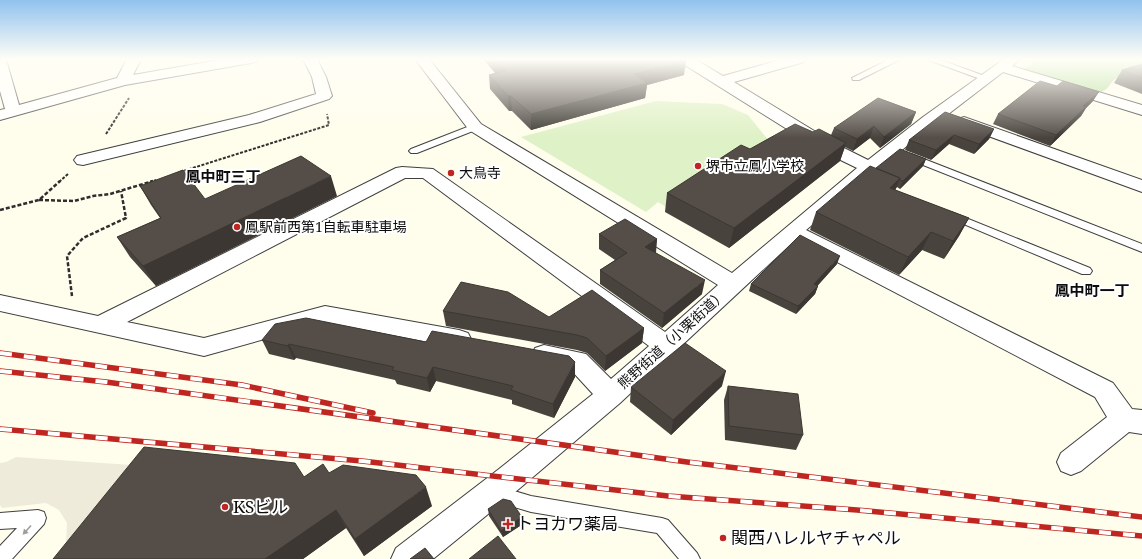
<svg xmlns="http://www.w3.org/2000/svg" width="1142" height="559" font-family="'Noto Serif','Noto Sans JP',serif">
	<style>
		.forest { fill: #aedb93 }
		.pitch { fill: #dff1c6 }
		.plaza { fill: #eeebdb }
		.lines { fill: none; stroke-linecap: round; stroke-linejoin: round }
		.lane-casing { stroke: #3f3f3f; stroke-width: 2 }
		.street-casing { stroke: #3f3f3f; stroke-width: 2 }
		.path-far1 { stroke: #2e2e2e; stroke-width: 2; stroke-dasharray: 3 1.5; stroke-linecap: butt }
		.path { stroke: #2e2e2e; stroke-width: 2.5; stroke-dasharray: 4 2; stroke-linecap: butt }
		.lane { fill: #fff; fill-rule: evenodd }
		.street { fill: #fff; fill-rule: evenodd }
		.rail-casing { stroke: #c02621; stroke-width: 5.5 }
		.rail { stroke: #fff; stroke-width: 4; stroke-dasharray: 12; stroke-linecap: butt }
		.wall { fill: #49433e }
		.shaded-wall { fill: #3c3732 }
		.building { fill: #554e48; stroke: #3c3732 }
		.oneway { fill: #9e9e9e }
		.poi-dot { fill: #c02621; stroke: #fff; stroke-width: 1.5 }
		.labels { text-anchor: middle; stroke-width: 4; stroke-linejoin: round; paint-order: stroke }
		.poi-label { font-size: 14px; fill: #0c0c0c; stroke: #fff; text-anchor: start }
		.street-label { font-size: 14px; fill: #0c0c0c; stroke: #fff }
		.neighbourhood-label { font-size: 15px; font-weight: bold; fill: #0c0c0c; stroke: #fff }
		.near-poi-label { font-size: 17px; fill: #0c0c0c; stroke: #fff; text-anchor: start }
	</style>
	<rect width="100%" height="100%" fill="#fffdeb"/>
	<path class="forest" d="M 1037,59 L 1142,59 L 1142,69 L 1118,77 C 1108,83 1111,90 1097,93 L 1029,73 L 1024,69 Z"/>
	<path class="pitch" d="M 656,101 L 722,104 L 748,115 L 770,142 L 666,207 L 658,202 L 646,212 L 521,137 Z"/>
	<path class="plaza" d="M 16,457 L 160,467 L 54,559 L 66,545 L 67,523 L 59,510 L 46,503 L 2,508 L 0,505 L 0,463 L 6,462 Z"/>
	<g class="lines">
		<g class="lane-casing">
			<path id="lane" d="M 890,59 L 901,59 L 859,80 L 853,80 L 852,78 Z
				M 926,59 L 938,59 L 990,78 L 989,80 L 983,80 Z
				M 475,124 L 479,127 L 478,129 L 417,153 L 411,153 L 409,151 L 411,149 Z
				M 911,154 L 1142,244 L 1142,252 L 908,159 L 906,157 L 908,155 Z
				M 951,212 L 1090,268 L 1092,271 L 1090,274 L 1082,274 L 947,217 L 946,215 L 947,213 Z
				M 494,485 L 531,496 L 662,518 L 668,520 L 697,553 L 700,559 L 679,559 L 657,533 L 531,512 L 494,501 L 488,498 L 486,493 L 488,488 Z
				M 38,510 L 44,512 L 46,518 L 44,524 L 12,559 L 0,559 L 0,546 L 17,528 L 0,529 L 0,513 Z"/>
		</g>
		<g class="street-casing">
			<path id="street" d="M 0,59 L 5,60 L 7,63 L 19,105 L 117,78 L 127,59 L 141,59 L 133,75 L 225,59 L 258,59 L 256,62 L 251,63 L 125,85 L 0,120 L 0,110 L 5,109 L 0,91 Z
				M 303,59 L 317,59 L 326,77 L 332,96 L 329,99 L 260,122 L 83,165 L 77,164 L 74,160 L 77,156 L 249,115 L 316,94 L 312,77 Z
				M 415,59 L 429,59 L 481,124 L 732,273 L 857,168 L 822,151 L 680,62 L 678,59 L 695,59 L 723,76 L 783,59 L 806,59 L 804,62 L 734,82 L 834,143 L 868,160 L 923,117 L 1004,59 L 1020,59 L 1012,66 L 1142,105 L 1142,115 L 1003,72 L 908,145 L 806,230 L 1113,383 L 1132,409 L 1142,410 L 1142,434 L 1129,432 L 1081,471 L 1071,475 L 1061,471 L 1057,462 L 1061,453 L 1107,417 L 1095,397 L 795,240 L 620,403 L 520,488 L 433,559 L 391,559 L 396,548 L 499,469 L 593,394 L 570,369 L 535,362 L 532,355 L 535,348 L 544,345 L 586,354 L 611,379 L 649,346 L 423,178 L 405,178 L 127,322 L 204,338 L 325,306 L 459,330 L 468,333 L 471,339 L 468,345 L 459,348 L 325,322 L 204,356 L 0,311 L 0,295 L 98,316 L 396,168 L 402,167 L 433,169 L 665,332 L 718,285 L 469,130 Z
				M 964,117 L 1142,180 L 1142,192 L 958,125 L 956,122 L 958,119 Z"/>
		</g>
		<path class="path-far1" d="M 106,134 L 129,98
			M 180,172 L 329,125 L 327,114
			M 59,182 L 68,174
			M 150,182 L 156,180"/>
		<path class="path" d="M 39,200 L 74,201 L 93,196 L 110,194 L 153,181
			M 0,210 L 39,200 L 60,181
			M 72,296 L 67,256 L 83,238 L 126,218 L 121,191"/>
		<use href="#lane" class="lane"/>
		<use href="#street" class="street"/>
		<g class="rail-casing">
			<path id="rail" d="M 0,353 L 242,385 L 373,413
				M 0,371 L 106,382 L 687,462 L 1142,517
				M 0,429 L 362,461 L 668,496 L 857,510 L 1142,536"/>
		</g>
		<use href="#rail" class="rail"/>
	</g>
	<path class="wall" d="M 483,59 L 684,59 L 684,75 L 647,85 L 645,98 L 531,130 L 512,111 L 509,111 L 490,89 L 489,75 L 495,73 Z
		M 1142,64 L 1142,94 L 1114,83 L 1122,70 Z
		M 1093,101 L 1086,108 L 1081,116 L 1050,146 L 993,124 L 998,114 Z
		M 916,112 L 911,124 L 880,148 L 870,138 L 853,151 L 845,147 L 840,161 L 729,248 L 665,212 L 667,193 L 750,149 L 813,132 L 831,135 L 834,128 Z
		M 994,129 L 989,139 L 974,154 L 949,144 L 931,160 L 905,150 L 909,140 Z
		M 926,159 L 923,166 L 900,189 L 897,187 L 895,190 L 969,218 L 959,236 L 944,259 L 922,250 L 899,275 L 810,230 L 816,212 L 876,169 Z
		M 140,186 L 205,199 L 337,196 L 156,286 L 130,257 L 117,237 L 160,218 L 151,205 Z
		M 599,234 L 657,239 L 656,253 L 702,294 L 662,328 L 600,284 L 600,270 L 615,260 L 599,249 Z
		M 837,264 L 817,286 L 818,286 L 815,294 L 796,314 L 749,291 L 751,284 Z
		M 443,311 L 549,317 L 644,328 L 642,343 L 605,371 L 587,353 L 577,350 L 446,326 Z
		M 262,340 L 575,377 L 554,418 L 512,404 L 512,400 L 436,381 L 430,392 L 397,384 L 395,380 L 296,358 L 294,360 L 269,354 Z
		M 722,386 L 671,435 L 630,402 L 631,387 Z
		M 728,386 L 803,435 L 796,450 L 725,440 L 724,400 Z
		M 329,473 L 432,506 L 364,556 L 346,528 L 303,559 L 53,559 Z
		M 488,509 L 522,517 L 523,524 L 503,537 L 489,516 Z"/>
	<path class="shaded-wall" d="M 686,61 L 684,75 L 647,85 L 645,98 L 531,130 L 531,114 L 634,74 Z
		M 1099,92 L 1093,101 L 1086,108 L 1081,116 L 1050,146 L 1056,135 L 1083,106 Z
		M 508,96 L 511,96 L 512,111 L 509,111 Z
		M 916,112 L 911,124 L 880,148 L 884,137 Z
		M 874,126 L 870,138 L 853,151 L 857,139 Z
		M 994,129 L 989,139 L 974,154 L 979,144 Z
		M 954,135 L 949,144 L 931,160 L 936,150 Z
		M 846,143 L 840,161 L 729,248 L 734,228 Z
		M 926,159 L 923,166 L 900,189 L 903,181 Z
		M 331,176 L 337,196 L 156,286 L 143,266 Z
		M 900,178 L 893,196 L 890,188 Z
		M 969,218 L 959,236 L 944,259 L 953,241 Z
		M 931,232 L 922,250 L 899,275 L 908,257 Z
		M 657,239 L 655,254 L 645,247 Z
		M 840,256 L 837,264 L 812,292 L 814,284 Z
		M 705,280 L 702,294 L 662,328 L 664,313 Z
		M 818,286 L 815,294 L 796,314 L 798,306 Z
		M 644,328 L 642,343 L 605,371 L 606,356 Z
		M 289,344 L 296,358 L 294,360 L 288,346 Z
		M 575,362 L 575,377 L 554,418 L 553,404 Z
		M 433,367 L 436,381 L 430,392 L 427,378 Z
		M 726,371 L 722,386 L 671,435 L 673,420 Z
		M 426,487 L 432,506 L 364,556 L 355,539 Z
		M 336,510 L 346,528 L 303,559 L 265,559 Z
		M 522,517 L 523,524 L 503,537 L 501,531 Z"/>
	<path class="building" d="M 495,59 L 684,59 L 686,61 L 634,74 L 647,83 L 531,114 L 511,96 L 508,96 L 489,75 L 505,71 Z
		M 1142,64 L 1142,78 L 1122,70 Z
		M 1040,81 L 1057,86 L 1063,81 L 1099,92 L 1083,106 L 1086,107 L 1056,135 L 998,114 Z
		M 878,98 L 916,112 L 884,137 L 874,126 L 857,139 L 834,128 Z
		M 945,112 L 994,129 L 979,144 L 954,135 L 936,150 L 909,140 Z
		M 795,124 L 813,132 L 819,129 L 846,143 L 734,228 L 667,193 L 741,145 L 750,149 Z
		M 900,149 L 926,159 L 903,181 L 900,180 L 900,178 L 876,168 Z
		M 301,156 L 331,176 L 143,266 L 117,237 L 161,218 L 140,186 L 183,170 L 205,199 Z
		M 870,166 L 900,178 L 890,188 L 969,218 L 953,241 L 931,232 L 908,257 L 816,212 Z
		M 625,219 L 657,239 L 645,247 L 705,280 L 664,313 L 600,270 L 627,253 L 599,234 Z
		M 800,235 L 840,256 L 814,284 L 818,286 L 798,306 L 751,284 Z
		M 461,282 L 508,292 L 549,317 L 592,290 L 644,328 L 606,356 L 587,338 L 577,335 L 443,311 Z
		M 306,318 L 426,342 L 432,331 L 569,356 L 575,362 L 553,404 L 511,390 L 513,386 L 433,367 L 427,378 L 392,370 L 394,367 L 289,344 L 288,346 L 262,340 L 275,324 Z
		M 685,343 L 726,371 L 673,420 L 631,387 Z
		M 728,386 L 798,394 L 803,435 L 729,426 Z
		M 144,447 L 295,463 L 304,477 L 323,464 L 329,473 L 343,465 L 416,475 L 426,487 L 355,539 L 336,510 L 265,559 L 53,559 Z
		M 503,499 L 511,501 L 522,517 L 501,531 L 488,509 Z
		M 498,536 L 516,559 L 469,559 Z
		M 425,548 L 434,559 L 410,559 Z"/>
	<defs><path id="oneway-solid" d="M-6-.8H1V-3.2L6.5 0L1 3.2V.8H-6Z"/></defs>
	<use class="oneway" href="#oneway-solid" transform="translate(27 530) rotate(132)"/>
	<linearGradient id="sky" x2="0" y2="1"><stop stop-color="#91c2ee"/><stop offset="0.43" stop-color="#fffef6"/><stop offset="1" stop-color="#fffef6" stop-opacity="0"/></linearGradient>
	<rect width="1142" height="138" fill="url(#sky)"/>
	<g class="poi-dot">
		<circle cx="698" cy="166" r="4"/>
		<circle cx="451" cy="173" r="4"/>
		<circle cx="237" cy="227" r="4"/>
		<circle cx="225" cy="507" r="4"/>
		<path d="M506 518h4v4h4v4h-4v4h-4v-4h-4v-4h4z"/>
		<circle cx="723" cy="538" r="4"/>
	</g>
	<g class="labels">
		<g class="poi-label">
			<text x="706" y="171">堺市立鳳小学校</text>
			<text x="459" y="178">大鳥寺</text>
			<text x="245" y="232">鳳駅前西第1自転車駐車場</text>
		</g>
		<g class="street-label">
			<text transform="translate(672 339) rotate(-42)" y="5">熊野街道（小栗街道）</text>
		</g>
		<g class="neighbourhood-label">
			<text x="223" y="182">鳳中町三丁</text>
			<text x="1092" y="296">鳳中町一丁</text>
		</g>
		<g class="near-poi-label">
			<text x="233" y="513">KSビル</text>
			<text x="516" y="530">トヨカワ薬局</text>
			<text x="731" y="544">関西ハレルヤチャペル</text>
		</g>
	</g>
</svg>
